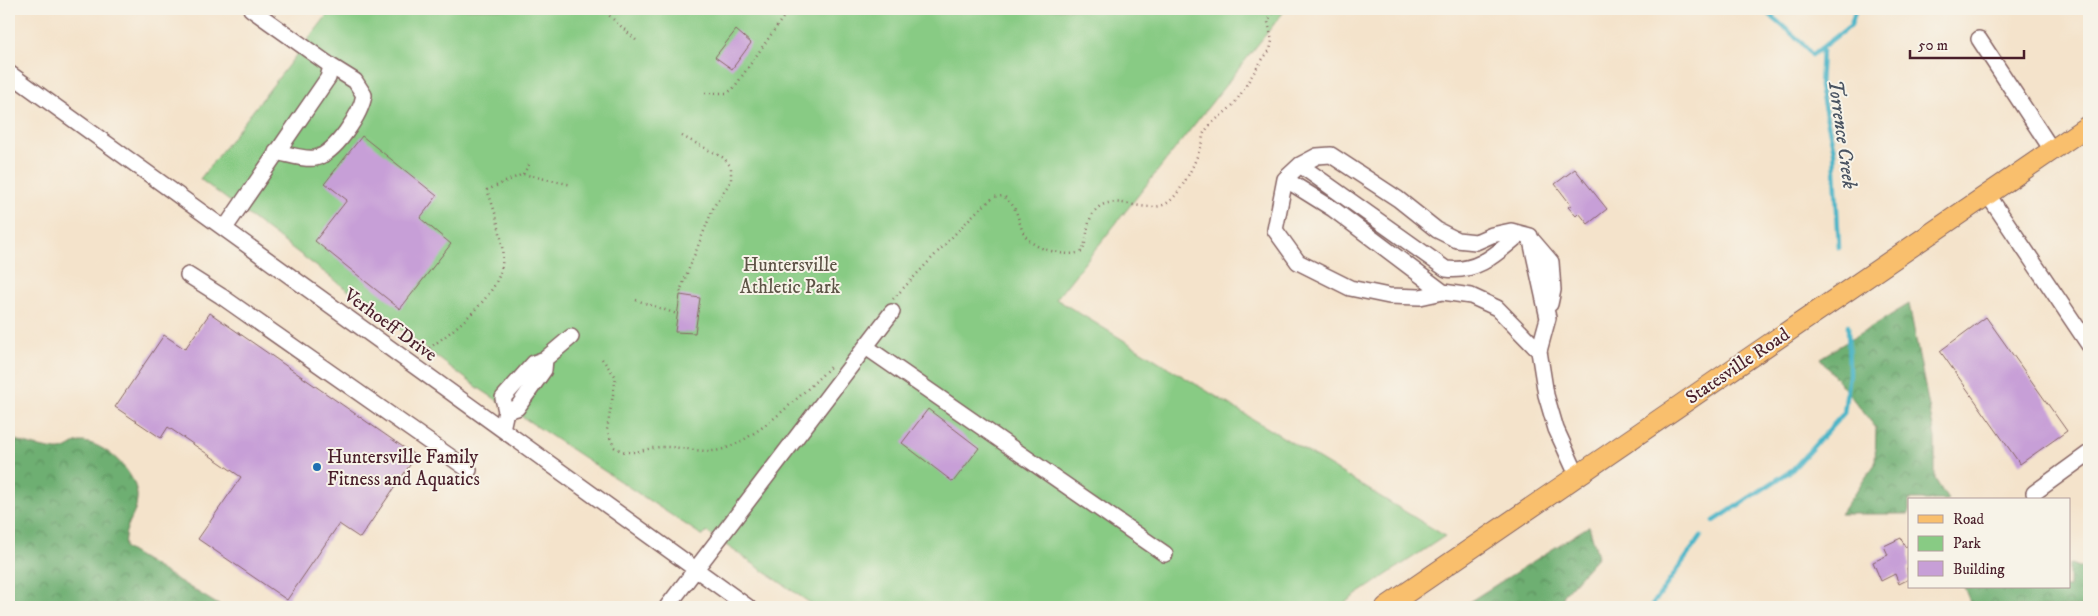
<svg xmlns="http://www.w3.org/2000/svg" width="2098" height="616" font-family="'IM FELL DW Pica',serif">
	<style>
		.forest { fill: url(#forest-crowns); stroke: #5c674e }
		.park { fill: #88cb84; stroke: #697558 }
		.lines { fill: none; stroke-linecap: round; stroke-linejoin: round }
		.stream { stroke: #4bb5c8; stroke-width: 4.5 }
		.building { fill: #c79fd7 }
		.minor-casing { stroke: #866463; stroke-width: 18 }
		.major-casing { stroke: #866463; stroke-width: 22 }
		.path { stroke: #866463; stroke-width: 2.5; stroke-dasharray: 1 4; stroke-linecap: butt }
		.minor { stroke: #fff; stroke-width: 15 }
		.major { stroke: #f9bf6d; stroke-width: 20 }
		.poi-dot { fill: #1f6fb2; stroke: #f7f3e8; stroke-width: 2 }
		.labels { text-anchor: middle; stroke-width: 4; stroke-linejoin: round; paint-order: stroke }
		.park-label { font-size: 19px; fill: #5d5346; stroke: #f7f3e8 }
		.street-label { font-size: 19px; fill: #4a1f2b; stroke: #f7f3e8 }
		.poi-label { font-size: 19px; fill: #4a1f2b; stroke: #f7f3e8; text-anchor: start }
		.water-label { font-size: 20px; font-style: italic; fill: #4a5462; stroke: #f7f3e8 }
	</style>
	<defs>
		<pattern id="forest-crowns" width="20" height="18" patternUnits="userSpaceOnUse" patternTransform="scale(1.25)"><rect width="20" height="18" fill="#6eaf72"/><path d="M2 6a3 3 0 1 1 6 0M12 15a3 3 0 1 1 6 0" fill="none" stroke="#5c8e5e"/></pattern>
	</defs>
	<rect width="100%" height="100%" fill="#f7f3e8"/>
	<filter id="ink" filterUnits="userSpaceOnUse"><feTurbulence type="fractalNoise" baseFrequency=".02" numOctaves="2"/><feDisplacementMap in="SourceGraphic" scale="10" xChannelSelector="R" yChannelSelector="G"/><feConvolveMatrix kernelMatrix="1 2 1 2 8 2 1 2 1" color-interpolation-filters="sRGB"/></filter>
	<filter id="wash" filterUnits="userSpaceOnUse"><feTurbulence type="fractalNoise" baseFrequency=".0096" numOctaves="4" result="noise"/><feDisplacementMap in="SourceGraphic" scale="20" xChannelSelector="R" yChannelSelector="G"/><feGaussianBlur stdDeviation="1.12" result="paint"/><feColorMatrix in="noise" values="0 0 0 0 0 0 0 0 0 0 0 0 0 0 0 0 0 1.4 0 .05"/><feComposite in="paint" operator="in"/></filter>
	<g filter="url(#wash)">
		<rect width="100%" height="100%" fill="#f4e3cb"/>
		<path class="forest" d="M 1909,304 L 1935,438 L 1935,479 L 1948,500 L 1909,500 L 1909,514 L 1840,514 L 1875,464 L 1876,428 L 1820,358 Z
			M 9,437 C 17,442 52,451 61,450 C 68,449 73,443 79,442 C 104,440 140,475 137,500 C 136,518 122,526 125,548 L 222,607 L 9,607 Z
			M 1589,526 L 1598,556 L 1563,595 L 1564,607 L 1461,607 Z
			M 2072,564 L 2089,571 L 2089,607 L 1964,607 L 1970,602 L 1964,587 L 2069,587 L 2069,565 Z"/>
		<path class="park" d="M 332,9 L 1286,9 L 1056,299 L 1445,536 L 1338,607 L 816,607 L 707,532 L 703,536 L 477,387 L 200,179 Z"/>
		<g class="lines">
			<path class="stream" d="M 1763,9 L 1800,41 L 1812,55 L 1851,25 L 1856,9
				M 1822,50 L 1820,87 L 1834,151 L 1839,248
				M 1714,521 L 1792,470 L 1844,413 L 1849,374 L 1848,325
				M 1651,607 L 1701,536"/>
		</g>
		<g id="blocks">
			<path class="building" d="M 736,30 L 751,43 L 732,69 L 715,57 Z
				M 362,136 L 437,196 L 420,218 L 451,244 L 400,309 L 315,241 L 347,200 L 325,183 Z
				M 1575,169 L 1607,209 L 1588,224 L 1579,213 L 1576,216 L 1568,207 L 1571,205 L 1555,184 Z
				M 680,295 L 700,298 L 695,333 L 675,332 Z
				M 210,313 L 416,456 L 360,538 L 339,524 L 287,600 L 198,539 L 241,477 L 168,427 L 161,438 L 115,407 L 164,335 L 185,349 Z
				M 1986,317 L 2067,431 L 2020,464 L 1940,351 Z
				M 928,409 L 979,448 L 953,482 L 902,443 Z
				M 1901,538 L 1905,547 L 1909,545 L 1909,567 L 1907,568 L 1909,579 L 1899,584 L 1895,574 L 1881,581 L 1873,562 L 1888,555 L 1884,546 Z"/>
		</g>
	</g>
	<g filter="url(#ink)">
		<use href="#blocks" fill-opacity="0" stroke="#866463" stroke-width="1"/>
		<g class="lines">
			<g class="minor-casing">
				<path id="minor" d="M 1979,39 L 2052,150
					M 9,73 L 748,607
					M 276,152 C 288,154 304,160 315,158 C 335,154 361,114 364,95 L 355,81 L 331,66
					M 1300,165 L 1446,269 C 1478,273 1497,253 1520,234
					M 1285,179 L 1333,209 L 1443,292
					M 1988,195 L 2089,345
					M 225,228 L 328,78 L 331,66 L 251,9
					M 1533,241 L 1551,262 L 1553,290 L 1550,304
					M 188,275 L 221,296 L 469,470
					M 866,347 L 1165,554
					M 1539,351 L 1497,308 L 1471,296 L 1443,292 L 1420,297 L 1389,296 L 1350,288 L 1298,262 L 1275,230 L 1285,179 L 1300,165 L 1317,156 L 1331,155 L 1398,199 L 1437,230 L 1457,240 L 1476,242 L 1492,235 L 1511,231 L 1530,236 L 1548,318 L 1539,351 L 1546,395 L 1556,429 L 1577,475
					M 506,411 L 517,408 L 544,370 L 545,359
					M 502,429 L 506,411 L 503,398 L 534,363 L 545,359 L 571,337
					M 2034,493 L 2089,453
					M 667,607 L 892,312"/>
			</g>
			<g class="major-casing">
				<path id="major" d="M 1386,607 L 2089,125"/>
			</g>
			<path class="path" d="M 602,9 L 637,41
				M 705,93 L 727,93 L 733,89 L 789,9
				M 682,136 L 724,158 L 731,167 L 731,181 L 714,206 L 680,291 L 683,295
				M 523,174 L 531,162
				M 893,299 L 975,213 L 994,197 L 1003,196 C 1029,213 1008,240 1051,251 C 1063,254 1070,255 1082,252 C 1088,239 1086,222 1094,212 C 1112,188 1147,219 1170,201 C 1181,192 1196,162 1200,148 C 1202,144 1202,138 1204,133 C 1211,121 1225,114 1234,104 C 1247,86 1256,66 1270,50 L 1272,41 L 1268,22 L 1274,9
				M 636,300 L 677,314
				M 421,354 C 448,335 497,299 502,265 C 505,242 495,210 487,190 L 523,174 L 572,185
				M 602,359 L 616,377 L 607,430 L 614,447 C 631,458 643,448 661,447 C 679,446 697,452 714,451 C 748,448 806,391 830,367"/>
			<use href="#minor" class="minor"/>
			<use href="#major" class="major"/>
		</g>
	</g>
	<circle class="poi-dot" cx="317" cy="467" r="5"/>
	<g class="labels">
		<g class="park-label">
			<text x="790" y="271">Huntersville<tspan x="790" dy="22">Athletic Park</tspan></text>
		</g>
		<g class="street-label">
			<text transform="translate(391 324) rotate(36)" y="7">Verhoeff Drive</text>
			<text transform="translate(1737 365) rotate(-34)" y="7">Statesville Road</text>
		</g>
		<g class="poi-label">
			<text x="327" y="463">Huntersville Family<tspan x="327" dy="22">Fitness and Aquatics</tspan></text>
		</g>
		<g class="water-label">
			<text transform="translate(1843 134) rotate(82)" y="7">Torrence Creek</text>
		</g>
	</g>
	<rect width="2098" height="616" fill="none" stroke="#f7f3e8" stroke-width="30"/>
	<rect x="1908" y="498" width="162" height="90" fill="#f7f3e8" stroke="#b29e9c"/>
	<rect x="1918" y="515" width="25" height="8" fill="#f9bf6d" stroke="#b29e9c"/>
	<text x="1953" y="524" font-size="15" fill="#4a1f2b">Road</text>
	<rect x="1918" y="536" width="25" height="15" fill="#88cb84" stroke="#b29e9c"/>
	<text x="1953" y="548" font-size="15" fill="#4a1f2b">Park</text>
	<rect x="1918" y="561" width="25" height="15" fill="#c79fd7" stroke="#b29e9c"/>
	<text x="1953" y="574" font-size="15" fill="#4a1f2b">Building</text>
	<path d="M1910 50v8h114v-8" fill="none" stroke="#4a1f2b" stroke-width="2.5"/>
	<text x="1918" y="50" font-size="15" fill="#4a1f2b" stroke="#f7f3e8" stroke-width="4" paint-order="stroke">50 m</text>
</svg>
